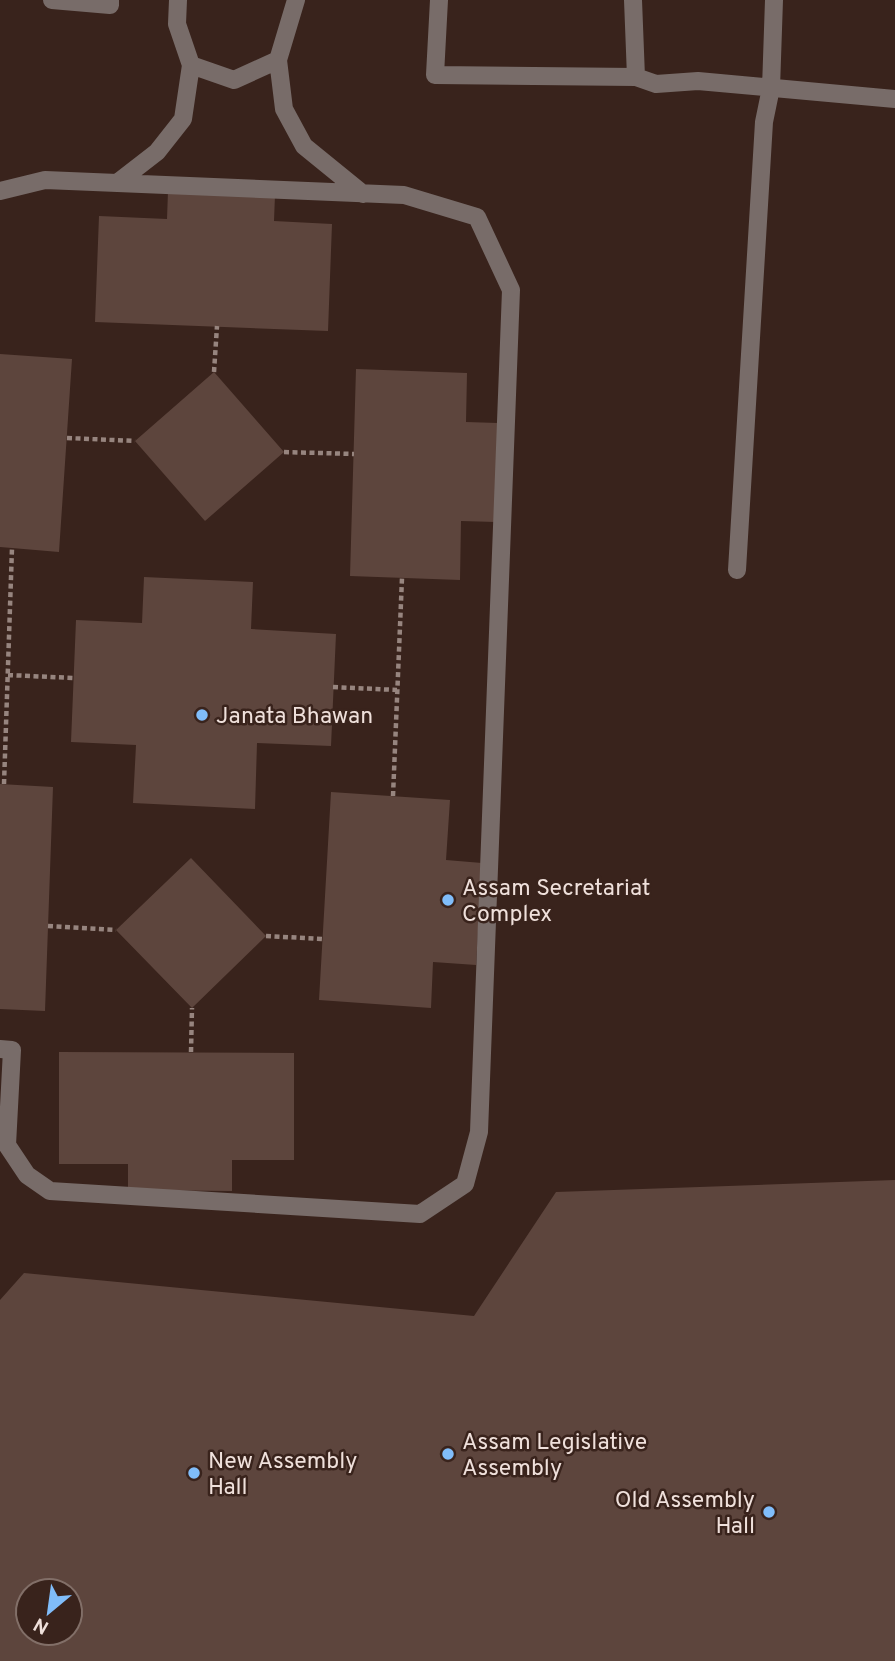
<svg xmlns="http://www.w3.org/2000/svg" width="895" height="1661" font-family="Overpass,sans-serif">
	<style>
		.building { fill: #5d453d; fill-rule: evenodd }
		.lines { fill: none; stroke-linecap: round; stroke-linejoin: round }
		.path { stroke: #97857f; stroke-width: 4.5; stroke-dasharray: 5 3.5; stroke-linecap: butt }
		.minor { stroke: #786c69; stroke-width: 18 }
		.poi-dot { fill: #80bdfa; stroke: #39231c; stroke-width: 2.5 }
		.labels { text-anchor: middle; stroke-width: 5; stroke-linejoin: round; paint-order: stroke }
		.poi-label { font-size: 23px; fill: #efe0db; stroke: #39231c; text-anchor: start }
	</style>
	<rect width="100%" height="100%" fill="#39231c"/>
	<path class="building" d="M 168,191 L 275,195 L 274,221 L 332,224 L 328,331 L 95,322 L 99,216 L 167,219 Z
		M 0,354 L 72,359 L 59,552 L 0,547 Z
		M 356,369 L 467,373 L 466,422 L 498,423 L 496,522 L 461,521 L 460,580 L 350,576 Z
		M 214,372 L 284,452 L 205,521 L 135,441 Z
		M 144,577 L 253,582 L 251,629 L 336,634 L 331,746 L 257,743 L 255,809 L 133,803 L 136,745 L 71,742 L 76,620 L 142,623 Z
		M 0,784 L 53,787 L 45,1011 L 0,1009 Z
		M 331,792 L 450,800 L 446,860 L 482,863 L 476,965 L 433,962 L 431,1008 L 319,1000 Z
		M 191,858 L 266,936 L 192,1008 L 116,930 Z
		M 59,1052 L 294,1053 L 294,1160 L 232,1160 L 232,1191 L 128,1190 L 128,1164 L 59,1164 Z
		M 895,1180 L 895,1661 L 0,1661 L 0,1300 L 24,1273 L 474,1316 L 556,1192 ZM 28,1591 L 70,1591 L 70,1633 L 28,1633 Z"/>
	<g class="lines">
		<path class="path" d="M 214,372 L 217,326
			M 67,438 L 135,441
			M 284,452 L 354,454
			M 8,675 L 73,678
			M 333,687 L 397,690
			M 4,784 L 12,548
			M 393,796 L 402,578
			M 48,926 L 116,930
			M 266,936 L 323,939
			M 191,1052 L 192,1008"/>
		<path class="minor" d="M 52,0 L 110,5 L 110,0
			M 178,0 L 177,24 L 191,65 L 234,80 L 278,60 L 296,0
			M 439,0 L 435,75 L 636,77 L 656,84 L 698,81 L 895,99
			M 633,0 L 636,77
			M 278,60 L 284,109 L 304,146 L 363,194
			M 117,183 L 157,152 L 183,119 L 191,65
			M 0,191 L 45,180 L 404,195 L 477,217 L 511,290 L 479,1132 L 465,1184 L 420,1214 L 50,1191 L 27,1175 L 7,1145 L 12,1050 L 0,1049
			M 737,570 L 764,122 L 771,88 L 774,0"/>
	</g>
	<g class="poi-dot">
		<circle cx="202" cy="715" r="7"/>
		<circle cx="448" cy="900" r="7"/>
		<circle cx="448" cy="1454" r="7"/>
		<circle cx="194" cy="1473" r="7"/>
		<circle cx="769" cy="1512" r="7"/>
	</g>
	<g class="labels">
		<g class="poi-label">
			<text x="216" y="723">Janata Bhawan</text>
			<text x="462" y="895">Assam Secretariat<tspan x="462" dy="26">Complex</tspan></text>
			<text x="462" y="1449">Assam Legislative<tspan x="462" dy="26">Assembly</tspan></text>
			<text x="208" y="1468">New Assembly<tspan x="208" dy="26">Hall</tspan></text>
			<text x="755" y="1507" text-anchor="end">Old Assembly<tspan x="755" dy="26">Hall</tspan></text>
		</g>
	</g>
	<g transform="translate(49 1612) rotate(209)"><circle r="33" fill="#39231c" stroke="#826f68" stroke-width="2"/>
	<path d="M0-5L12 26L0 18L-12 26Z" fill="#80bdfa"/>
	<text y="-10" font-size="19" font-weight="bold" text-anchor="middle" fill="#efe0db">N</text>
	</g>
</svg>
